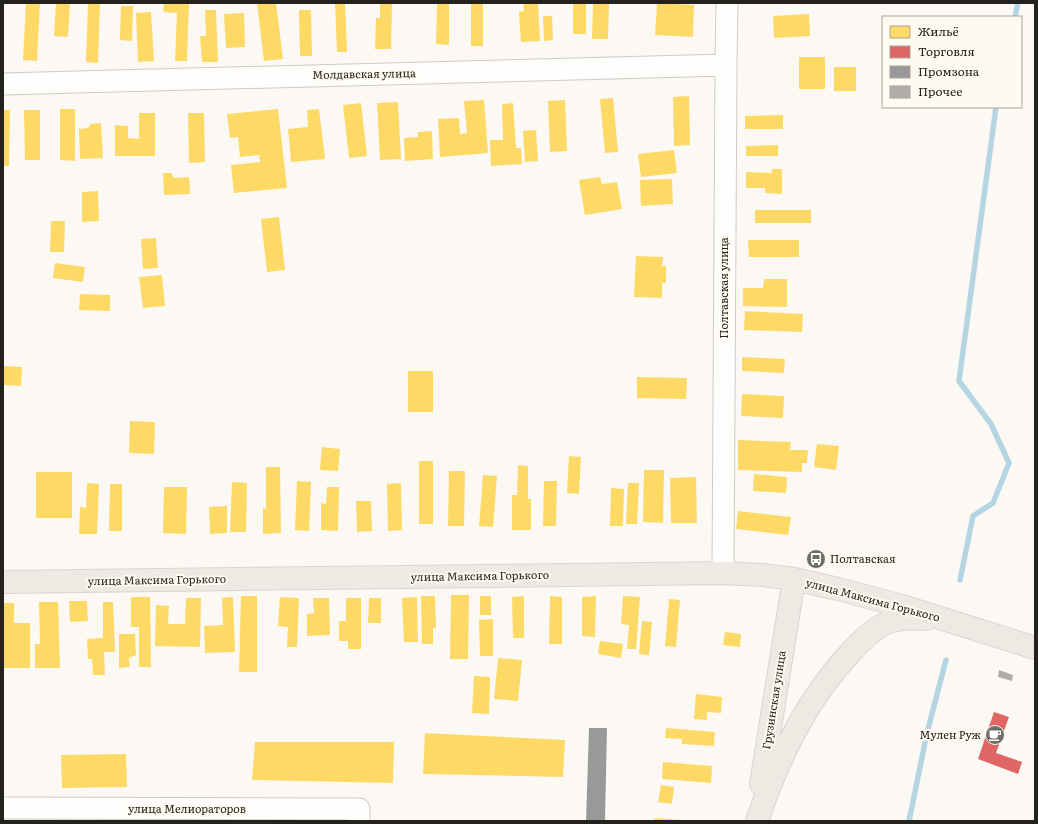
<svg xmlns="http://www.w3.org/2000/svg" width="1038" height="824" font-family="Literata,serif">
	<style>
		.homes { fill: #ffd966 }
		.shops { fill: #e06666 }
		.industry { fill: #999 }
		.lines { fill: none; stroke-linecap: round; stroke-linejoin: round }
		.stream { stroke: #b5d5e3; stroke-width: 5.5 }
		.building { fill: #b0adaa }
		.minor-casing { stroke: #cdcbc7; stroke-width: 23 }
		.major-casing { stroke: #d7d5d2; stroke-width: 24 }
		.minor { stroke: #fffefd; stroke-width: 21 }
		.major { stroke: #efe9e4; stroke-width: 22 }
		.labels { text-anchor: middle; stroke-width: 4; stroke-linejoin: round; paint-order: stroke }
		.street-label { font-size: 11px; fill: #23221e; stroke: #fffaf0 }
		.poi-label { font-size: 11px; fill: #23221e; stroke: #fffaf0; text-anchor: start }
	</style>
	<rect width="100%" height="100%" fill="#fcf9f4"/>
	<path class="homes" d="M 26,3 L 40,3 L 37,61 L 23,60 Z
		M 56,3 L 70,3 L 68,37 L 54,36 Z
		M 88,3 L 100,3 L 98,63 L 86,62 Z
		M 164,3 L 189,3 L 187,61 L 175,61 L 177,13 L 163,12 Z
		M 257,3 L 276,3 L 283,59 L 264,61 Z
		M 335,3 L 345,3 L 347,52 L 337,52 Z
		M 380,3 L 392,3 L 391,49 L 375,49 L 376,18 L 380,18 Z
		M 437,3 L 449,3 L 449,45 L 436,44 Z
		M 471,3 L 483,3 L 483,46 L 471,46 Z
		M 523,3 L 538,3 L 540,41 L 521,42 L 519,12 L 524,11 Z
		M 573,3 L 586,3 L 586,34 L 573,34 Z
		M 593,3 L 609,3 L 608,39 L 592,39 Z
		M 657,3 L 694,5 L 693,37 L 655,35 Z
		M 121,6 L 133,6 L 132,41 L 120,40 Z
		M 205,10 L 216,10 L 218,62 L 202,62 L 200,36 L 206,36 Z
		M 299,10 L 311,10 L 312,56 L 300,56 Z
		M 151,12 L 154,61 L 138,62 L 136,13 Z
		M 244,13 L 245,47 L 226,48 L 224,14 Z
		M 809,14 L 810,36 L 774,38 L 773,16 Z
		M 543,16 L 552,16 L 553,40 L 544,41 Z
		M 799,57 L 825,57 L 825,89 L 799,89 Z
		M 834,67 L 856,67 L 856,91 L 834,91 Z
		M 689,96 L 690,145 L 674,146 L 673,97 Z
		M 613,98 L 618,152 L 605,153 L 600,99 Z
		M 484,100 L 488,153 L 440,157 L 438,119 L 459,118 L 460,134 L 467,133 L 464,101 Z
		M 565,100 L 567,151 L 550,152 L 548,101 Z
		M 398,102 L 401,159 L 380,160 L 377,103 Z
		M 361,103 L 367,156 L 349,158 L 343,105 Z
		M 513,103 L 516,148 L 521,148 L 522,164 L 491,166 L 490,140 L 503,140 L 502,104 Z
		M 60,109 L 75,109 L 75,161 L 60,160 Z
		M 278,109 L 287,188 L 234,193 L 231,165 L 260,162 L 259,155 L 240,157 L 238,137 L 230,138 L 227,114 Z
		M 319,109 L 325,159 L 291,162 L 288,129 L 308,127 L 307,110 Z
		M 3,110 L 10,110 L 9,166 L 3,166 Z
		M 24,110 L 40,110 L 40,160 L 25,160 Z
		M 139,113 L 155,113 L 155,156 L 115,156 L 115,125 L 128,126 L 128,138 L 139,139 Z
		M 188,113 L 204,113 L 205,162 L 189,163 Z
		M 783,115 L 783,129 L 745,129 L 745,116 Z
		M 101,123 L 103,158 L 80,159 L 79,129 L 88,128 L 91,124 Z
		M 536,130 L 538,161 L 525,162 L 523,131 Z
		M 432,131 L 433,159 L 405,161 L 404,138 L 418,137 L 418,132 Z
		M 778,145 L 778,156 L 746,156 L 746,146 Z
		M 674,150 L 677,173 L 641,177 L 638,154 Z
		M 772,169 L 782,169 L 782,194 L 765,193 L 765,188 L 746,188 L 746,172 L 772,173 Z
		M 163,173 L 171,173 L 174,178 L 189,177 L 190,194 L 164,195 Z
		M 600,177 L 602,184 L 617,182 L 622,209 L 585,215 L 579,180 Z
		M 672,179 L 673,204 L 641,206 L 640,180 Z
		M 98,191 L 99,221 L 82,222 L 82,192 Z
		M 755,210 L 811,210 L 811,223 L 755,223 Z
		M 279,217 L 285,270 L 267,272 L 261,219 Z
		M 51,221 L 65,221 L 64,252 L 50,252 Z
		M 156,238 L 158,268 L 143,269 L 141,239 Z
		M 748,240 L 799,240 L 799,257 L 749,257 Z
		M 636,256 L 663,257 L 662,266 L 666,266 L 666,283 L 662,283 L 662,298 L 634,297 Z
		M 55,263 L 85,267 L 83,282 L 53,278 Z
		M 162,275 L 165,306 L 143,308 L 139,277 Z
		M 764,279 L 787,279 L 787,307 L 743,306 L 743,288 L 763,288 Z
		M 80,294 L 110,295 L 110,311 L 79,310 Z
		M 745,311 L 803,314 L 802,332 L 744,330 Z
		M 742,357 L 785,359 L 784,373 L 742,371 Z
		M 3,366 L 22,367 L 21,386 L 3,385 Z
		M 408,371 L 433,371 L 433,412 L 408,412 Z
		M 637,377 L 687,378 L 686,399 L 637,398 Z
		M 742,394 L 784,396 L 783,418 L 741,416 Z
		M 130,421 L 155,422 L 154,454 L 129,453 Z
		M 738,440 L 791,442 L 790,450 L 808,450 L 807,463 L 802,463 L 802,472 L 738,470 Z
		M 817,444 L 839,446 L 836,470 L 814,467 Z
		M 322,447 L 340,449 L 338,471 L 320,470 Z
		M 569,456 L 581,457 L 579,494 L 567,493 Z
		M 419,461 L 433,461 L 433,524 L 419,524 Z
		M 518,465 L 528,466 L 528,499 L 531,499 L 531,530 L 512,530 L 512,495 L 517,495 Z
		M 266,467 L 280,467 L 281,533 L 263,534 L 263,508 L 266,509 Z
		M 644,470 L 664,470 L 663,523 L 643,522 Z
		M 449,471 L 465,471 L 464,526 L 448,526 Z
		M 36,472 L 72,472 L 72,518 L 36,518 Z
		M 754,474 L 787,477 L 786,493 L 753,491 Z
		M 483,475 L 497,476 L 493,527 L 479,526 Z
		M 696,477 L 697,523 L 671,523 L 670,478 Z
		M 297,481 L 311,482 L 309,531 L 295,530 Z
		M 544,481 L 557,481 L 556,526 L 543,526 Z
		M 232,482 L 247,483 L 246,532 L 230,532 Z
		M 87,483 L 99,484 L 97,534 L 79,534 L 80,507 L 86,508 Z
		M 401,483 L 402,530 L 388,531 L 387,484 Z
		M 628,483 L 639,483 L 637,524 L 626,524 Z
		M 110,484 L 122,484 L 122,531 L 109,531 Z
		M 164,487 L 187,487 L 186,534 L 163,533 Z
		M 327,487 L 339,487 L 338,531 L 321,530 L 321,503 L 326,504 Z
		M 611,488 L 624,489 L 623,526 L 610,526 Z
		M 356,501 L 371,501 L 372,531 L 357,532 Z
		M 227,506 L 227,533 L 210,534 L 209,507 Z
		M 738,511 L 791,517 L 788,535 L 736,529 Z
		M 451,595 L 469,595 L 468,659 L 450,659 Z
		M 241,596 L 257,596 L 257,672 L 239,672 Z
		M 421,596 L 435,596 L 436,628 L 433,628 L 433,644 L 422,644 Z
		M 480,596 L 491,596 L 491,615 L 480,615 Z
		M 524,596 L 524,638 L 513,638 L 512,597 Z
		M 550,596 L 562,597 L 562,644 L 549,644 Z
		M 596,596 L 595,637 L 582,636 L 582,597 Z
		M 623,596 L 640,597 L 636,649 L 627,649 L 629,625 L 621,624 Z
		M 131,597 L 150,597 L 151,667 L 139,667 L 139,627 L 131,627 Z
		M 233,597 L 235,652 L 205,653 L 204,626 L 223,625 L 222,598 Z
		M 280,597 L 299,598 L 297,647 L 287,647 L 288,627 L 278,626 Z
		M 417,597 L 418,642 L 404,642 L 402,598 Z
		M 186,598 L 201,598 L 200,647 L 155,646 L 156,605 L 169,606 L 168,624 L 185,624 Z
		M 313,598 L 329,598 L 330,635 L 307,636 L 307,614 L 314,613 Z
		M 346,598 L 361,598 L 361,649 L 348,649 L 348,641 L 339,641 L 339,621 L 346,621 Z
		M 369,598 L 381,598 L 381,623 L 368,623 Z
		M 669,599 L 680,600 L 676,647 L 665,646 Z
		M 69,601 L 87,601 L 88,621 L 70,622 Z
		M 39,602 L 58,602 L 60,668 L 35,668 L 35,644 L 40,644 Z
		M 103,602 L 113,602 L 115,652 L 104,652 L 105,675 L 93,675 L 92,659 L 88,659 L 87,639 L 103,638 Z
		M 3,603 L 14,603 L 14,623 L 30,623 L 30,668 L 3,668 Z
		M 493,619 L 493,656 L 480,656 L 479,620 Z
		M 642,621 L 652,622 L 649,655 L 639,654 Z
		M 725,632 L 741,634 L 740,647 L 723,645 Z
		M 119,634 L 135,634 L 136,655 L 129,658 L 130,667 L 119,668 Z
		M 600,641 L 623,644 L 621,658 L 598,654 Z
		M 498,658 L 522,660 L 518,701 L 494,699 Z
		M 474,676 L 490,677 L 489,714 L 472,713 Z
		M 696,694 L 722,697 L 721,713 L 707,712 L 707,720 L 694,719 Z
		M 666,728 L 715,732 L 714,746 L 682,744 L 682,739 L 665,738 Z
		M 425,733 L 565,740 L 563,777 L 423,774 Z
		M 255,742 L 394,742 L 393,783 L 252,780 Z
		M 126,754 L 127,787 L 62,788 L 61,755 Z
		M 663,762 L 712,766 L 711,783 L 662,779 Z
		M 661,785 L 674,787 L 672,804 L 658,802 Z
		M 655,818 L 683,820 L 683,821 L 654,821 Z"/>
	<path class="shops" d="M 994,712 L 1009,717 L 996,753 L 1022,762 L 1018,774 L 978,759 Z"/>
	<path class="industry" d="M 589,728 L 607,728 L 605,821 L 586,821 Z"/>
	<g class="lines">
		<path class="stream" d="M 1015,17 L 1018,3
			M 960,580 L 973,516 L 993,503 L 1009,463 L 991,424 L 959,381 L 996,107
			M 909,821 L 927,733 L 946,660"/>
	</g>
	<path class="building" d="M 999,670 L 1013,675 L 1012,681 L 998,677 Z"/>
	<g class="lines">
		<g class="minor-casing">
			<path id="minor" d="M 3,84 L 726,65
				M 723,573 L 726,65 L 727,3
				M 3,808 L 359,809 L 359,821"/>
		</g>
		<g class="major-casing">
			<path id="major" d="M 3,582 L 723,573 L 762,575 L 794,579 L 838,589 L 902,606 L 1035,648
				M 761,784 L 794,579
				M 757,821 C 778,759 806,700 851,652 C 862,640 877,625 892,621 C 903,618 915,618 926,619"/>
		</g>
		<use href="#minor" class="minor"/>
		<use href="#major" class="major"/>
	</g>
	<defs>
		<g id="bus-disc" transform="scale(1)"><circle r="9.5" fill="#6f6d69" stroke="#fffaf0"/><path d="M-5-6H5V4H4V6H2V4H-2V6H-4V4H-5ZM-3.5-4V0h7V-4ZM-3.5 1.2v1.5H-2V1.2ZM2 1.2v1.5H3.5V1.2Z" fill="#fff"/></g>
		<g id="cafe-disc" transform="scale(1)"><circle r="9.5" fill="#6f6d69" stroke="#fffaf0"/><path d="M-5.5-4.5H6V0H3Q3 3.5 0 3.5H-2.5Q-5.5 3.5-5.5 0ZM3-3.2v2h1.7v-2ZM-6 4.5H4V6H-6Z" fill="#fff"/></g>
	</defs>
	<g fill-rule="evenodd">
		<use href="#bus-disc" x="816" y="559"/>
		<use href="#cafe-disc" x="995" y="735"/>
	</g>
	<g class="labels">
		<g class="street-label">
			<text transform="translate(364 74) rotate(-1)" y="4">Молдавская улица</text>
			<text transform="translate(724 288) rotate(-90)" y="4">Полтавская улица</text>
			<text transform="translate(480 576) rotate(-1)" y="4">улица Максима Горького</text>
			<text transform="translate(157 580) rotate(-1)" y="4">улица Максима Горького</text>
			<text transform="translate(873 600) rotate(15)" y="4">улица Максима Горького</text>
			<text transform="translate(774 700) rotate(-81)" y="4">Грузинская улица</text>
			<text x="187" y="813">улица Мелиораторов</text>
		</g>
		<g class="poi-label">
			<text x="830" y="563">Полтавская</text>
			<text x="981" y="739" text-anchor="end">Мулен Руж</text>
		</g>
	</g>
	<rect width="1038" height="824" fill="none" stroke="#23221e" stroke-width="8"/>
	<rect x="882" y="16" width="140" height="92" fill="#fffaf0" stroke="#a7a49c"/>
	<rect x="890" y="26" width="20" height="12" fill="#ffd966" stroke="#a7a49c"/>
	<text x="918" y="36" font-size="12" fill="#23221e">Жильё</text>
	<rect x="890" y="46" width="20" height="12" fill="#e06666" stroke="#a7a49c"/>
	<text x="918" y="56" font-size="12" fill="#23221e">Торговля</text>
	<rect x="890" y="66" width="20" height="12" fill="#999999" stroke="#a7a49c"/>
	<text x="918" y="76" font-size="12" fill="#23221e">Промзона</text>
	<rect x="890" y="86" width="20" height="12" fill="#b0adaa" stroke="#a7a49c"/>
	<text x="918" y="96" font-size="12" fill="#23221e">Прочее</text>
</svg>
